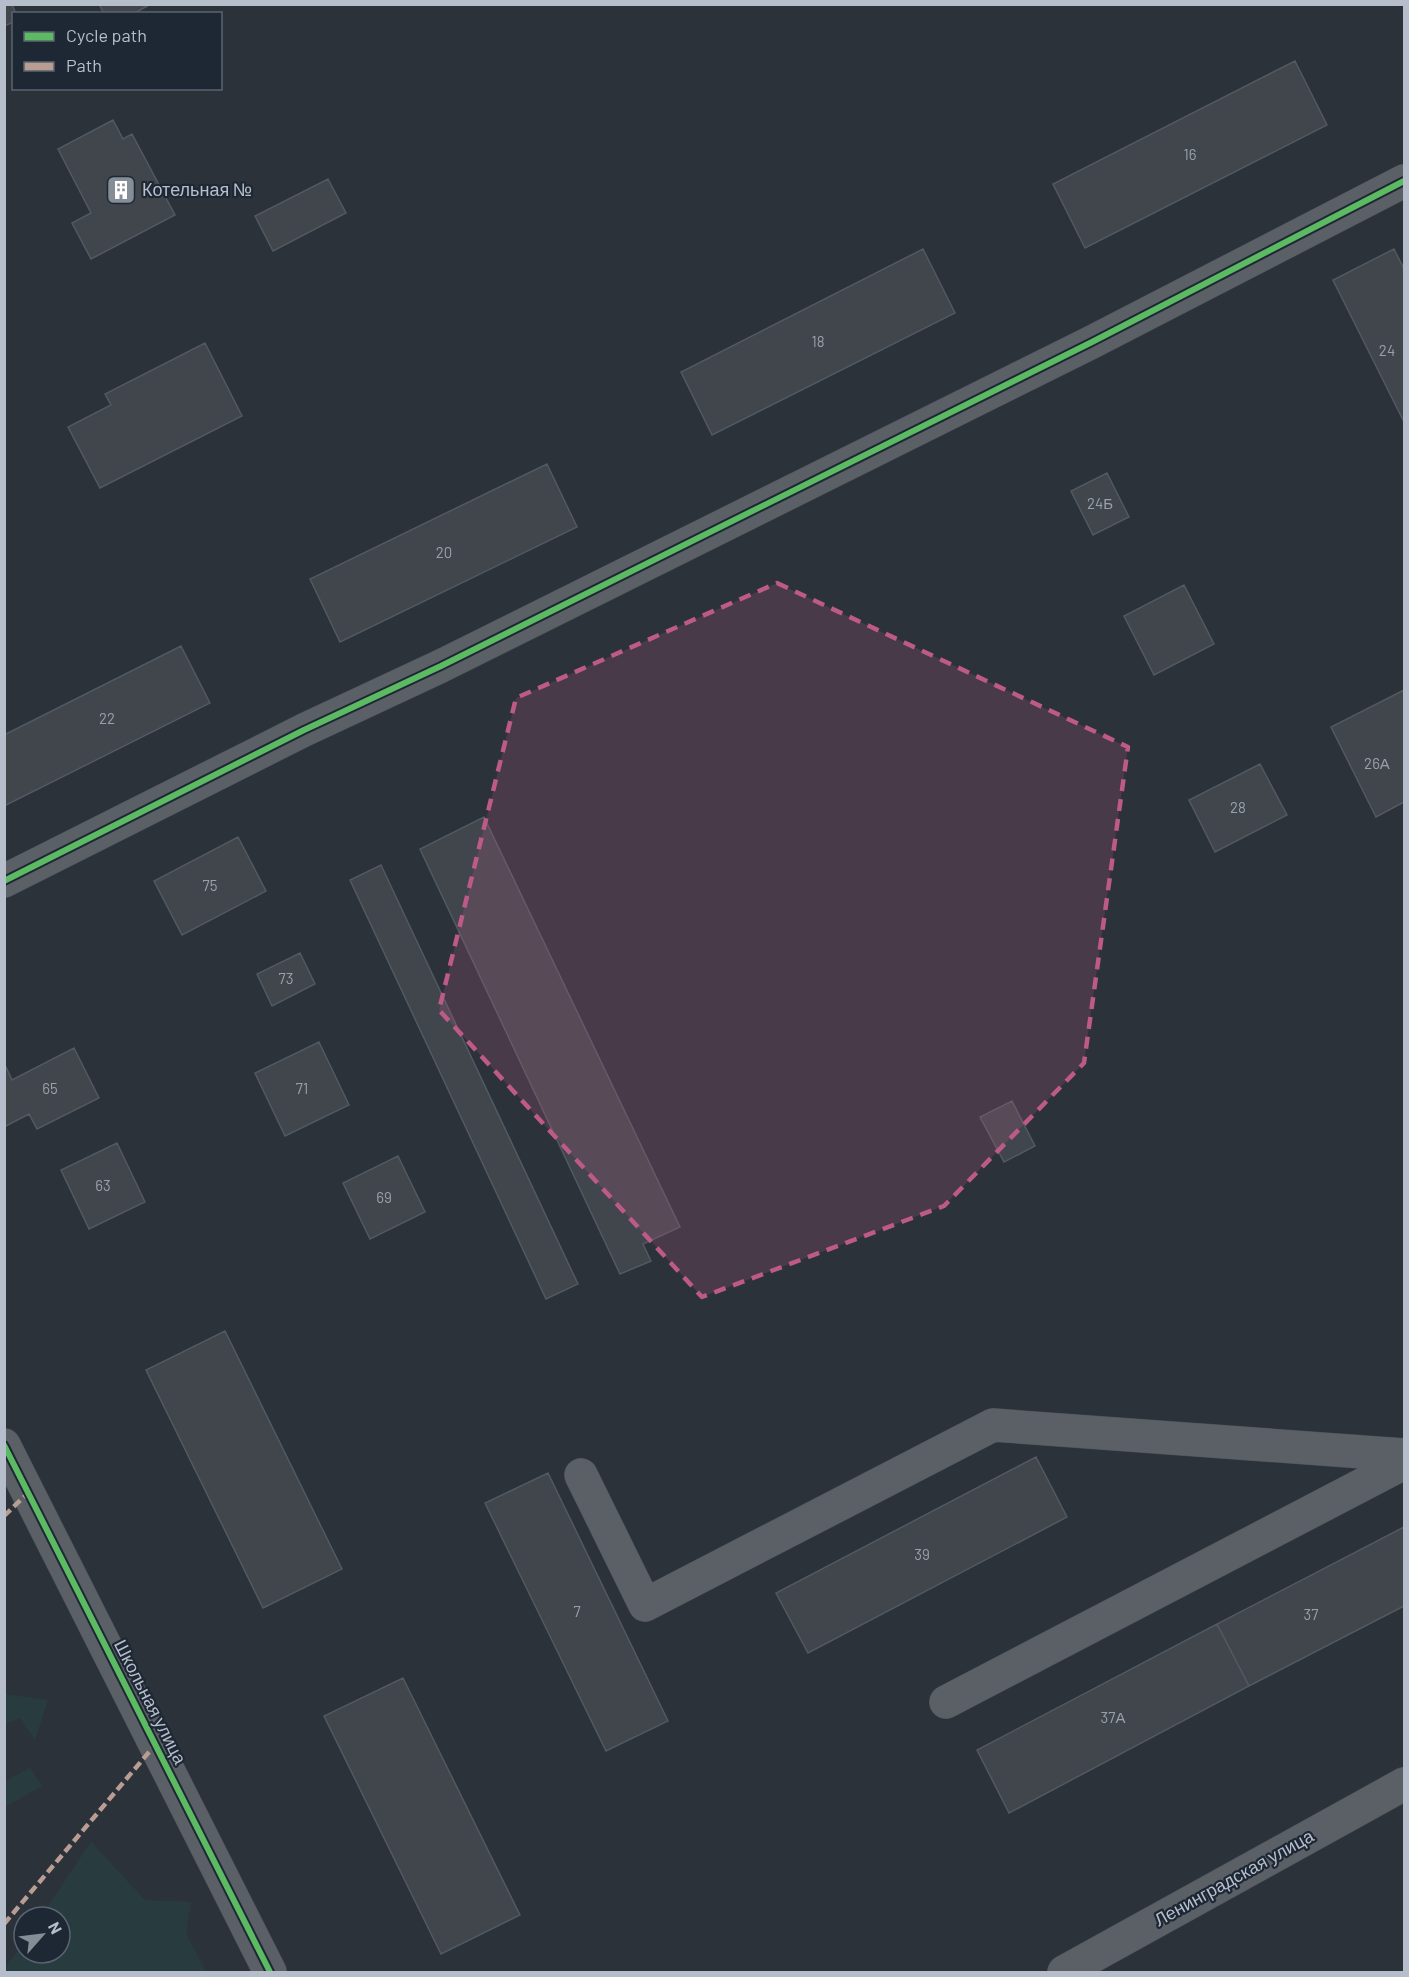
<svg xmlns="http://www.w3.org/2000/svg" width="1409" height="1977" font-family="Barlow,sans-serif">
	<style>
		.green { fill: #283c3f }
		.building { fill: #40464c; stroke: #535961; stroke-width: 1.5 }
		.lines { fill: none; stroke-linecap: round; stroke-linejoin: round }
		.minor-casing { stroke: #494e54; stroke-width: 34 }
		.minor { stroke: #5b6067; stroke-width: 33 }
		.quiet { stroke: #b99d93; stroke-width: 4.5; stroke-dasharray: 9 4.5; stroke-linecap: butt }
		.cycleway-casing { stroke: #1e2834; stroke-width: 10 }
		.cycleway { stroke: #5cba63; stroke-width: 6 }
		.marked { fill: #bd5a87; fill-opacity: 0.2; stroke: #bd5a87; stroke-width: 4.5; stroke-dasharray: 12 8; stroke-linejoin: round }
		.labels { text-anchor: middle; stroke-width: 4.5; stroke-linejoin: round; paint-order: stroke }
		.number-label { font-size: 15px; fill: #98a0aa }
		.poi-label { font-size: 18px; fill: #b5beca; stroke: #1e2834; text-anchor: start }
		.street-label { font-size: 18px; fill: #b5beca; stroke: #1e2834 }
	</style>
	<rect width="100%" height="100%" fill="#2b3239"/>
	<path class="green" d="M 4,1694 L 48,1700 L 35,1740 L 20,1718 L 5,1724 Z
		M 30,1768 L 42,1786 L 5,1807 L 5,1781 Z
		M 91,1842 L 145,1900 L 191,1902 L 186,1933 L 206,1972 L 5,1972 L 5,1968 L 24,1942 L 24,1953 L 60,1953 L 60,1917 L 41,1917 Z"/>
	<path class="building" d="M 4,4 L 12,4 L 16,14 L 14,14 L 14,22 L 4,26 Z
		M 99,4 L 151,4 L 133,14 L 104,14 Z
		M 1295,61 L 1327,125 L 1085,248 L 1053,184 Z
		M 113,120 L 123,139 L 132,134 L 175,215 L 91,259 L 72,223 L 91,213 L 58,149 Z
		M 328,179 L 346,213 L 273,251 L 255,216 Z
		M 923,249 L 955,313 L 712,435 L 681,372 Z
		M 1394,249 L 1404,269 L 1404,422 L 1333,280 Z
		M 205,343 L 242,416 L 100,488 L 68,427 L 111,405 L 105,394 Z
		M 547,464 L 577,527 L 340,642 L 310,579 Z
		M 1107,473 L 1129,517 L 1093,535 L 1071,491 Z
		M 1184,585 L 1214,644 L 1154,675 L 1124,616 Z
		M 181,646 L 210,703 L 4,806 L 4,735 Z
		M 1404,690 L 1404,802 L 1376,817 L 1331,727 Z
		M 1260,764 L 1287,815 L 1215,852 L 1189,800 Z
		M 484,817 L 680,1227 L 643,1244 L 651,1261 L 620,1274 L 420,849 Z
		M 238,837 L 266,891 L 182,935 L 154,881 Z
		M 381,865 L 578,1284 L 546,1299 L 350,880 Z
		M 300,953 L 315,984 L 272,1006 L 257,974 Z
		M 319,1042 L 349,1105 L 285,1136 L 255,1073 Z
		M 74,1048 L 99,1098 L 37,1129 L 29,1114 L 4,1127 L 4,1068 L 6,1067 L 12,1080 Z
		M 1012,1101 L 1035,1146 L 1004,1162 L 980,1117 Z
		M 117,1143 L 145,1202 L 89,1229 L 61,1170 Z
		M 398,1156 L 425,1212 L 370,1239 L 343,1183 Z
		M 225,1331 L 342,1569 L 263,1608 L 146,1370 Z
		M 1036,1457 L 1067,1517 L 808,1653 L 776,1593 Z
		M 548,1473 L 668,1721 L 606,1751 L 485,1503 Z
		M 1404,1527 L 1404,1606 L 1249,1686 L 1217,1624 Z
		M 1217,1624 L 1249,1686 L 1009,1813 L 977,1750 Z
		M 403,1678 L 520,1915 L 441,1954 L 324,1716 Z"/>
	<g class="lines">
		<g class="minor-casing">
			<path id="minor" d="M 4,881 L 304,730 L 441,666 L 1092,342 L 1404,181
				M 4,1445 L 270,1972
				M 581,1475 L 645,1605 L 993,1425 L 1404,1455
				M 946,1702 L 1404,1463
				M 1064,1972 L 1404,1784"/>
		</g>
		<use href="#minor" class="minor"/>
		<path class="quiet" d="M 4,1516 L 29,1492
			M 4,1924 L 155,1745"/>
		<g class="cycleway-casing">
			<path id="cycleway" d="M 4,881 L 304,730 L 441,666 L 1092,342 L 1404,181
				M 4,1445 L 270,1972"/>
		</g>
		<use href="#cycleway" class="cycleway"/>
	</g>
	<path class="marked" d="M 777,583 L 1128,747 L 1084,1063 L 944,1206 L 702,1297 L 439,1010 L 516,698 Z"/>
	<defs>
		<g id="building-square" transform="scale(1.5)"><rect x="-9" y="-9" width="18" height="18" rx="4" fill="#858d97" stroke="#1e2834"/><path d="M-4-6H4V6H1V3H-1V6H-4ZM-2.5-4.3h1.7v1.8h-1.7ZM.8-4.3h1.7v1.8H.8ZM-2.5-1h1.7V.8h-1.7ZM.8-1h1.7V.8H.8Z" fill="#fff"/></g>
	</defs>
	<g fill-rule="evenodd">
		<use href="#building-square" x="121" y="190"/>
	</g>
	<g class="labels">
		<g class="number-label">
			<text x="1190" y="160">16</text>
			<text x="818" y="347">18</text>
			<text x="1387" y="356">24</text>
			<text x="1100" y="509">24Б</text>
			<text x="444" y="558">20</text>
			<text x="107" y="724">22</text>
			<text x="1377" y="769">26А</text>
			<text x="1238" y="813">28</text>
			<text x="210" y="891">75</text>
			<text x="286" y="984">73</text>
			<text x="50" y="1094">65</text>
			<text x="302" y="1094">71</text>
			<text x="103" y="1191">63</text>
			<text x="384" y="1203">69</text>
			<text x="922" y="1560">39</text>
			<text x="577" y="1617">7</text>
			<text x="1311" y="1620">37</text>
			<text x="1113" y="1723">37А</text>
		</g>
		<g class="poi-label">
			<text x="142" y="196">Котельная №</text>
		</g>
		<g class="street-label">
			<text transform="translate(150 1702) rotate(63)" y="6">Школьная улица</text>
			<text transform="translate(1234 1878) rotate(-29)" y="6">Ленинградская улица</text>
		</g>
	</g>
	<rect width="1409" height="1977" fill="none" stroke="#b5beca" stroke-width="12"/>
	<rect x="12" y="12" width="210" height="78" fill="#1e2834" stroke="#5a6470" stroke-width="1.5"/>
	<rect x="24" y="32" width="30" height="9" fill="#5cba63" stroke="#5a6470" stroke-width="1.5"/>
	<text x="66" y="42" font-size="18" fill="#b5beca">Cycle path</text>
	<rect x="24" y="62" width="30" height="9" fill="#b99d93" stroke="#5a6470" stroke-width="1.5"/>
	<text x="66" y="72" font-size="18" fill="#b5beca">Path</text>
	<g transform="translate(42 1935) rotate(62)"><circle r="28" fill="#1e2834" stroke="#5a6470" stroke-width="1.5"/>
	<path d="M0-4.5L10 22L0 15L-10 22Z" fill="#858d97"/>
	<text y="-9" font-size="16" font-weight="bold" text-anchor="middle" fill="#b5beca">N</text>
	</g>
</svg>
